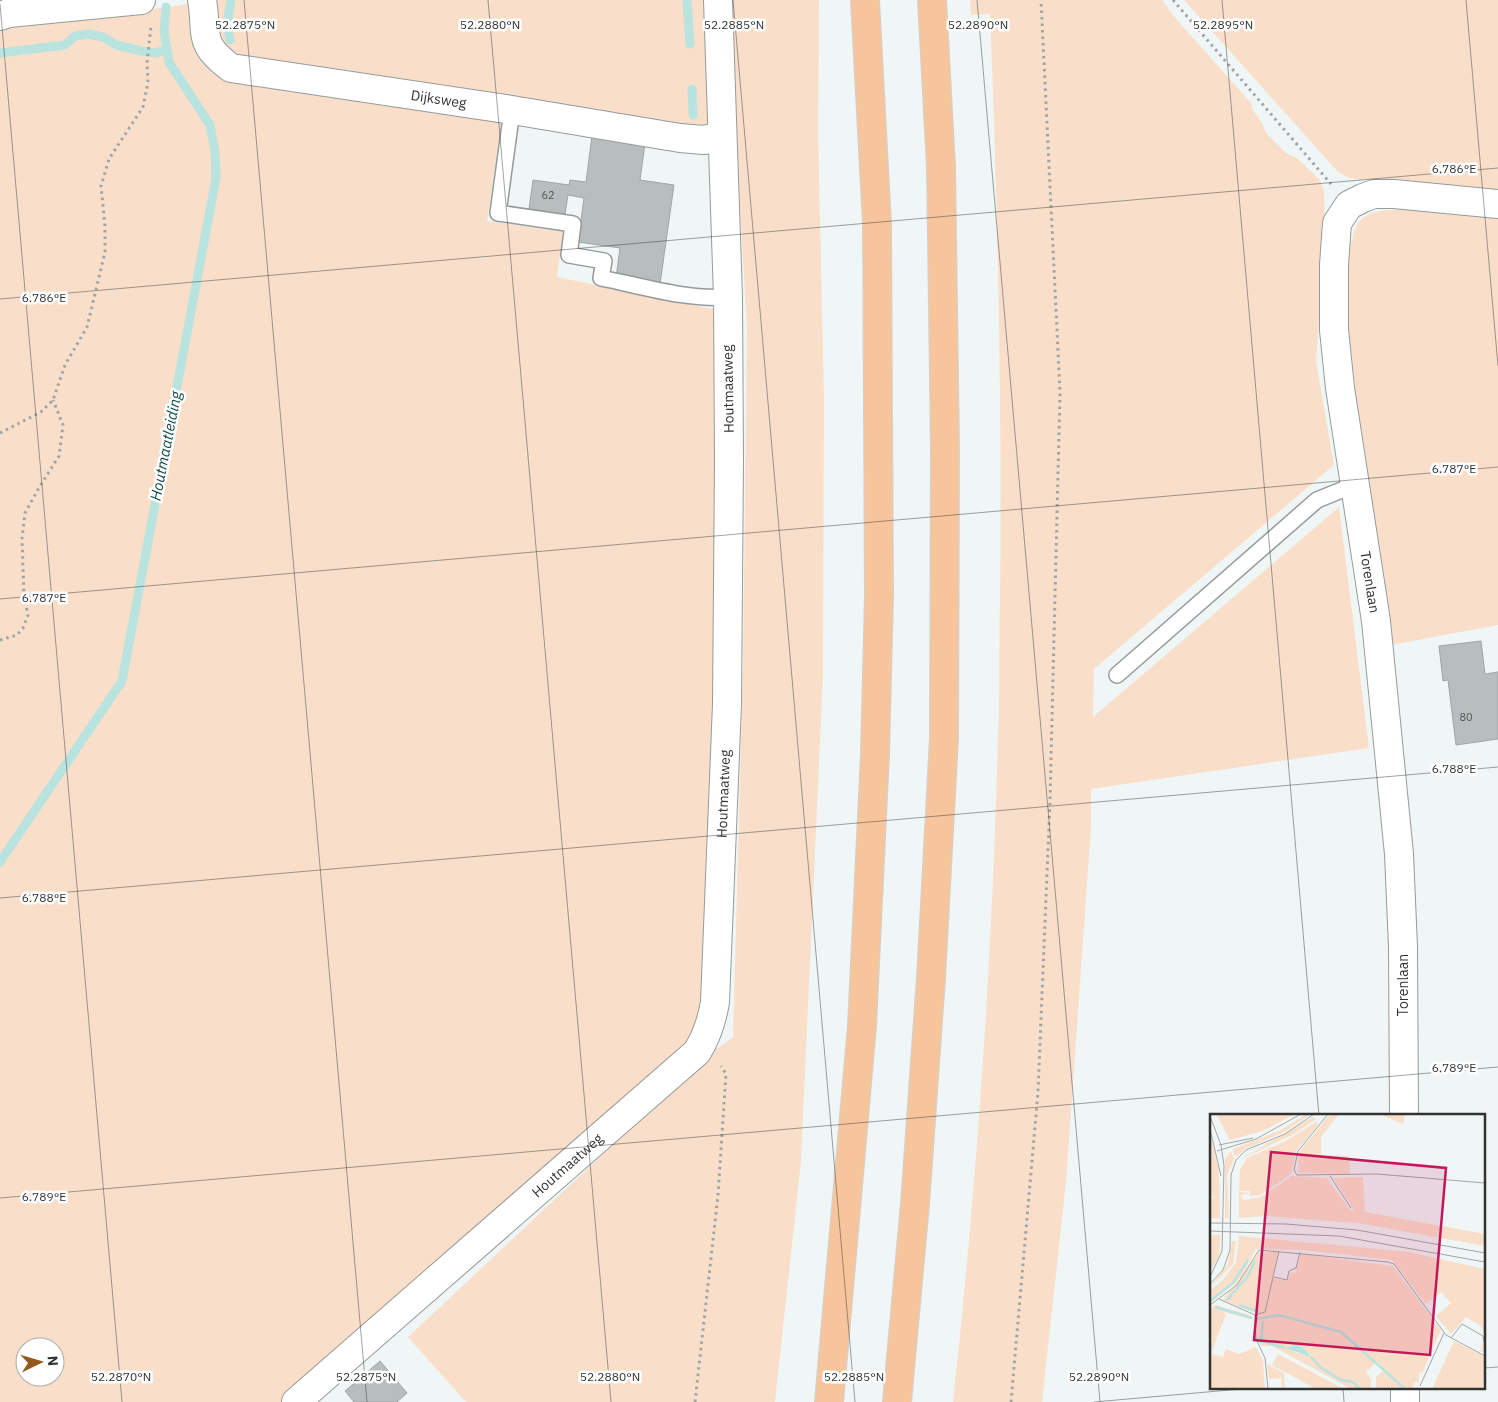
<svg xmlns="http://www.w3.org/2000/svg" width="1498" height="1402" font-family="'IBM Plex Sans',sans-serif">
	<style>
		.green { fill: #f9dfca; fill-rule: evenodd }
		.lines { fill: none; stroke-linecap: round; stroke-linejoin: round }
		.stream { stroke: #b8e3de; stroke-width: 9 }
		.building { fill: #b8bebd; stroke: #9fa6a5 }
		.service-casing { stroke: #959b9a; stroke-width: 18 }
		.minor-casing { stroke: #959b9a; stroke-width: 30 }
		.motorway-casing { stroke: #d1d2d2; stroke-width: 30 }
		.path { stroke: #a0a5a4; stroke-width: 3; stroke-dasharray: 2.5 4; stroke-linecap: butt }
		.service { stroke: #fff; stroke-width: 15 }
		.minor { stroke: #fff; stroke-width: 28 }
		.motorway { stroke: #f7c59b; stroke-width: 28 }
		.ticks { fill: none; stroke: #303332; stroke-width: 1; stroke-opacity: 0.45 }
		.labels { text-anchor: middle; stroke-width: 5; stroke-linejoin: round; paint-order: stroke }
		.number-label { font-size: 11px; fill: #525655 }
		.street-label { font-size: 14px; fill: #303332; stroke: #fff }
		.water-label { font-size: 15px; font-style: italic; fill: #104c48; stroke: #fff }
		.inset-river { fill: none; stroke: #b8e3de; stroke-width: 2.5 }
		.inset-road { fill: none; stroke: #a3a8a7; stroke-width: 1 }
		.view { fill: #c2185b; fill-opacity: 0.15; stroke: #c2185b; stroke-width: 2.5 }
		.inset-edge { fill: none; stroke: #303332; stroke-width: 2.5 }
		.ticks-label { font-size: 12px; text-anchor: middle; fill: #303332; stroke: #fff; stroke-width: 5; stroke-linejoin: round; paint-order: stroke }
	</style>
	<rect width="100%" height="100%" fill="#eff6f5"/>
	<path class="green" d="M 206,0 L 704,0 L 712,122 L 700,126 L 679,128 L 504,103 L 487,221 L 563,232 L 557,277 L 718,310 L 720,485 L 703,1010 L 686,1046 L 285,1402 L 0,1402 L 0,24 L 145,10 L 203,2 ZM 25,1347 L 55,1347 L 55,1377 L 25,1377 Z
		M 728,0 L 819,0 L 818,131 L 824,397 L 823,675 L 801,1161 L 775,1402 L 466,1402 L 408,1337 L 711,1053 L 733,1037 L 743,667 L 747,328 Z
		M 970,0 L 1162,0 L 1177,20 L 1252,104 L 1252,109 L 1262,123 L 1266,133 L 1286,153 L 1297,158 L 1319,179 L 1324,190 L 1325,240 L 1316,362 L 1334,465 L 1094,669 L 1093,717 L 1339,507 L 1369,748 L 1091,789 L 1091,827 L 1066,1182 L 1042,1402 L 953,1402 C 977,1182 992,961 998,740 C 1000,694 999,647 1000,601 C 1002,405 998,210 990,14 L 971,15 Z
		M 1184,0 L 1498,0 L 1498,192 L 1364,179 L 1363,180 L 1349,178 L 1338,172 Z
		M 1398,205 L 1498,216 L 1498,625 L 1385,646 L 1345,347 L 1345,241 L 1352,242 C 1355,214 1373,210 1398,210 Z"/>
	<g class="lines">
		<path class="stream" d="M 687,0 L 690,44
			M 230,40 L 227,24 L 231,0
			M 0,53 L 65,45 L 75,36 L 88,34 L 103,37 L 116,45 L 141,51 L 156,53 L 167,49
			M 692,89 L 693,115
			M 0,862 L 122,681 L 216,178 L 215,151 L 210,125 L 169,62 L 164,31 L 166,7"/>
	</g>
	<path class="building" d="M 593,128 L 646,136 L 640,180 L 674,185 L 660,284 L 616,278 L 620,248 L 578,242 L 584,198 L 568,195 L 565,214 L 529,209 L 533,180 L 569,185 L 570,180 L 586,182 Z
		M 1481,641 L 1485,674 L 1498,672 L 1498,739 L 1456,745 L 1448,680 L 1443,681 L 1439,646 Z
		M 380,1361 L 407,1393 L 397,1402 L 354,1402 L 345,1391 Z"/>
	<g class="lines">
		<g class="service-casing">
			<path id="service" d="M 512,110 L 498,213 L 573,224 L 569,255 L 604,261 L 601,278 C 642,286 685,300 728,297
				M 1117,675 L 1317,500 L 1354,485"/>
		</g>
		<g class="minor-casing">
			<g id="minor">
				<path id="s1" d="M 202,0 C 208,35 197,43 231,68 L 512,110 L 680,138 L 704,140 L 722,136"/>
				<path d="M 0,16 L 9,13 L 141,0"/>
				<path d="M 1404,1116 L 1403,947 L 1399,854 L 1376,621 L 1340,388 L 1334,330 L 1334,265 L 1337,223 L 1349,205 L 1363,198 L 1374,194 L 1394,194 L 1498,204"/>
				<path d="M 1405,1388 L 1405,1402"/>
				<path id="s2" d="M 296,1402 L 697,1052 C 707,1036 712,1020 715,1002 L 727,704 L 729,461 L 728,297 L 718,0"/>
			</g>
		</g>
		<g class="motorway-casing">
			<path id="motorway" d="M 829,1402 L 862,1026 L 875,754 L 879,595 L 877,224 L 865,0
				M 897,1402 L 915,1204 L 931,978 L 944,738 L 945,449 L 941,167 L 932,0"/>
		</g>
		<path class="path" d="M 1173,0 L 1331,184
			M 0,433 L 41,412 L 53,400 L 65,365 L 87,327 L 105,252 L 105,226 L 101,186 L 109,159 L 143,107 L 148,82 L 147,63 L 151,26
			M 0,640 L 17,635 L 23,628 L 28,615 L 24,596 L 22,538 L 25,513 L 40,486 L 59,456 L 63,425 L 53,400
			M 695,1402 L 718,1195 L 726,1074 L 721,1066
			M 1011,1402 L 1038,1092 L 1050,801 L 1060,392 L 1041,0"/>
		<use href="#service" class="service"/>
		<use href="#minor" class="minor"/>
		<use href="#motorway" class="motorway"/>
	</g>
	<path class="ticks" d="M 244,0 L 367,1402M 488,0 L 611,1402M 733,0 L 855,1402M 977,0 L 1100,1402M 1222,0 L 1319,1116M 1466,0 L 1498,366M 0,4 L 122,1402M 0,299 L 1498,168M 0,599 L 1498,467M 0,898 L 1498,767M 0,1198 L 1498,1067M 1484,1368 L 1498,1367M 1343,1388 L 1344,1402M 1094,1402 L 1252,1388"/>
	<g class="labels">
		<g class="number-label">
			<text x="548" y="199">62</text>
			<text x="1466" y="721">80</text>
		</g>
		<g class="street-label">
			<text dy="5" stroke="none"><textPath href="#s1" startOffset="288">Dijksweg</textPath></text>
			<text transform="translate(728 389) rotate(-91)" y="5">Houtmaatweg</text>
			<text transform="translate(1370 582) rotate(81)" y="5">Torenlaan</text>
			<text dy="5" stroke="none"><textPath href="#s2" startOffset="794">Houtmaatweg</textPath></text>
			<text transform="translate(1403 985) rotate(-90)" y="5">Torenlaan</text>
			<text dy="5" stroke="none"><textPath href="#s2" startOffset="360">Houtmaatweg</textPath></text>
		</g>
		<g class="water-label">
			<text transform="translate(166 446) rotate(-79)" y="5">Houtmaatleiding</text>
		</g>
	</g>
	<g transform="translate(1210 1114)">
		<rect width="275" height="275" fill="#eff6f5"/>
		<path d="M 6,0 L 85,0 L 53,17 L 20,26 ZM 96,0 L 101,0 L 74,18 L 35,35 L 26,43 L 24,41 L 23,35 L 69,17 ZM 120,0 L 129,0 L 111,23 L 111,41 L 139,42 L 140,60 L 88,59 L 89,38 ZM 170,0 L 195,0 L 193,10 ZM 103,3 L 106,5 L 84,20 L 29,46 ZM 107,7 L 107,12 L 86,37 L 81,60 L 51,81 L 40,82 L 40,77 L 29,77 L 30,56 L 37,44 L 76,27 ZM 0,18 L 9,57 L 10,104 L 0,104 L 0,84 L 7,83 L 0,82 ZM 21,37 L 24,45 L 17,61 L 19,104 L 15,104 L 15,45 ZM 82,62 L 117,64 L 140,96 L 145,97 L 123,64 L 153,63 L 155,98 L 275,120 L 275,132 L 148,109 L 57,102 L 29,104 L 29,78 L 39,79 L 31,82 L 34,86 L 51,83 ZM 0,121 L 10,121 L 10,128 L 9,141 L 0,159 ZM 29,122 L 199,138 L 275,155 L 275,239 L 270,237 L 275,224 L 271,212 L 256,203 L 241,220 L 226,202 L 241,189 L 231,178 L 216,190 L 182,146 L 94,136 L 46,135 L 29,166 L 0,189 L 0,177 L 13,166 L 26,148 ZM 22,127 L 26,127 L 23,150 L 0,174 L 18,150 ZM 49,138 L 68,138 L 63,164 L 77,167 L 80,158 L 85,159 L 91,140 L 183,152 L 231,216 L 212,259 L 209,258 L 209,269 L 205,267 L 202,275 L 166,275 L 166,263 L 173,257 L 180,264 L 167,247 L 156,258 L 161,266 L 161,275 L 141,275 L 62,232 L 52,232 L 47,226 L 47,200 L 13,186 ZM 87,230 L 97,237 L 101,242 L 86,239 L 78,233 ZM 6,191 L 39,201 L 44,206 L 10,197 L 16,200 L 1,240 L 13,243 L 16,235 L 29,240 L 46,233 L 53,246 L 55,275 L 0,275 L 0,194 ZM 244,227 L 275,243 L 273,275 L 222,275 ZM 68,240 L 134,275 L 106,275 L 62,251 ZM 57,250 L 104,275 L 74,259 L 75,275 L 72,275 L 71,264 L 59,265 Z" fill="#f9dfca" fill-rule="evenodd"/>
		<path d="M 87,230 L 97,237 L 101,243 L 75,234 Z" fill="#b8e3de"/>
		<path class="inset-river" d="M 17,186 L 38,162 L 45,147M 0,187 L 23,169 L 38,146M 29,191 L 49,198M 5,193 L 42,204M 47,205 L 69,201 L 131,218 L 195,275M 53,207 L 51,227 L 75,234M 101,243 L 110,253 L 131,266 L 143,268 L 150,275"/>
		<path class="inset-road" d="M 118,0 L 88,37 L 84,56 L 87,61 L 167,60 L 275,69M 0,2 L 11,31 L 14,52 L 12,137 L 0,163M 0,15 L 11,62M 9,31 L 43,24M 7,37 L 46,25 L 91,0M 120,62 L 141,94M 0,109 L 76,110 L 147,116 L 275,139M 0,117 L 129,122 L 275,148M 64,163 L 77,166 L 79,157 L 86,154 L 90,138M 0,170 L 13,156 L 20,136 L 21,61 L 26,46 L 36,36 L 75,20 L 104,0M 9,185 L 45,201 L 46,225 L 55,244 L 58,275M 0,191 L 27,171 L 49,136 L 178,148 L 184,150 L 236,221 L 275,242M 45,201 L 55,198 L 69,137M 241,224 L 252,210 L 273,222 L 274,228M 210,272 L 234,219"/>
		<path class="view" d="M 61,38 L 236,54 L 220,241 L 44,226 Z"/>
		<rect width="275" height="275" class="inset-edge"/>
	</g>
	<g class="ticks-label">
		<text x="245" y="29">52.2875°N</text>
		<text x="490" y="29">52.2880°N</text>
		<text x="734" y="29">52.2885°N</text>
		<text x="978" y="29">52.2890°N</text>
		<text x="1223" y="29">52.2895°N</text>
		<text x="1454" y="173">6.786°E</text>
		<text x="44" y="302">6.786°E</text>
		<text x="1454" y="473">6.787°E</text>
		<text x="44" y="602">6.787°E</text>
		<text x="1454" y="773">6.788°E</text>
		<text x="44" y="902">6.788°E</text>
		<text x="1454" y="1072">6.789°E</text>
		<text x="44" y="1201">6.789°E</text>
		<text x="121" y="1381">52.2870°N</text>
		<text x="366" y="1381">52.2875°N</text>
		<text x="610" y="1381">52.2880°N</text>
		<text x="854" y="1381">52.2885°N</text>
		<text x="1099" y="1381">52.2890°N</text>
	</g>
	<g transform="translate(40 1362) rotate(85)"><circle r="24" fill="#ffffff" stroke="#acadad"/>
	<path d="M0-4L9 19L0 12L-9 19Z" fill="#94581a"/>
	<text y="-8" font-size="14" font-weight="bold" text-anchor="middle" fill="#303332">N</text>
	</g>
</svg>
